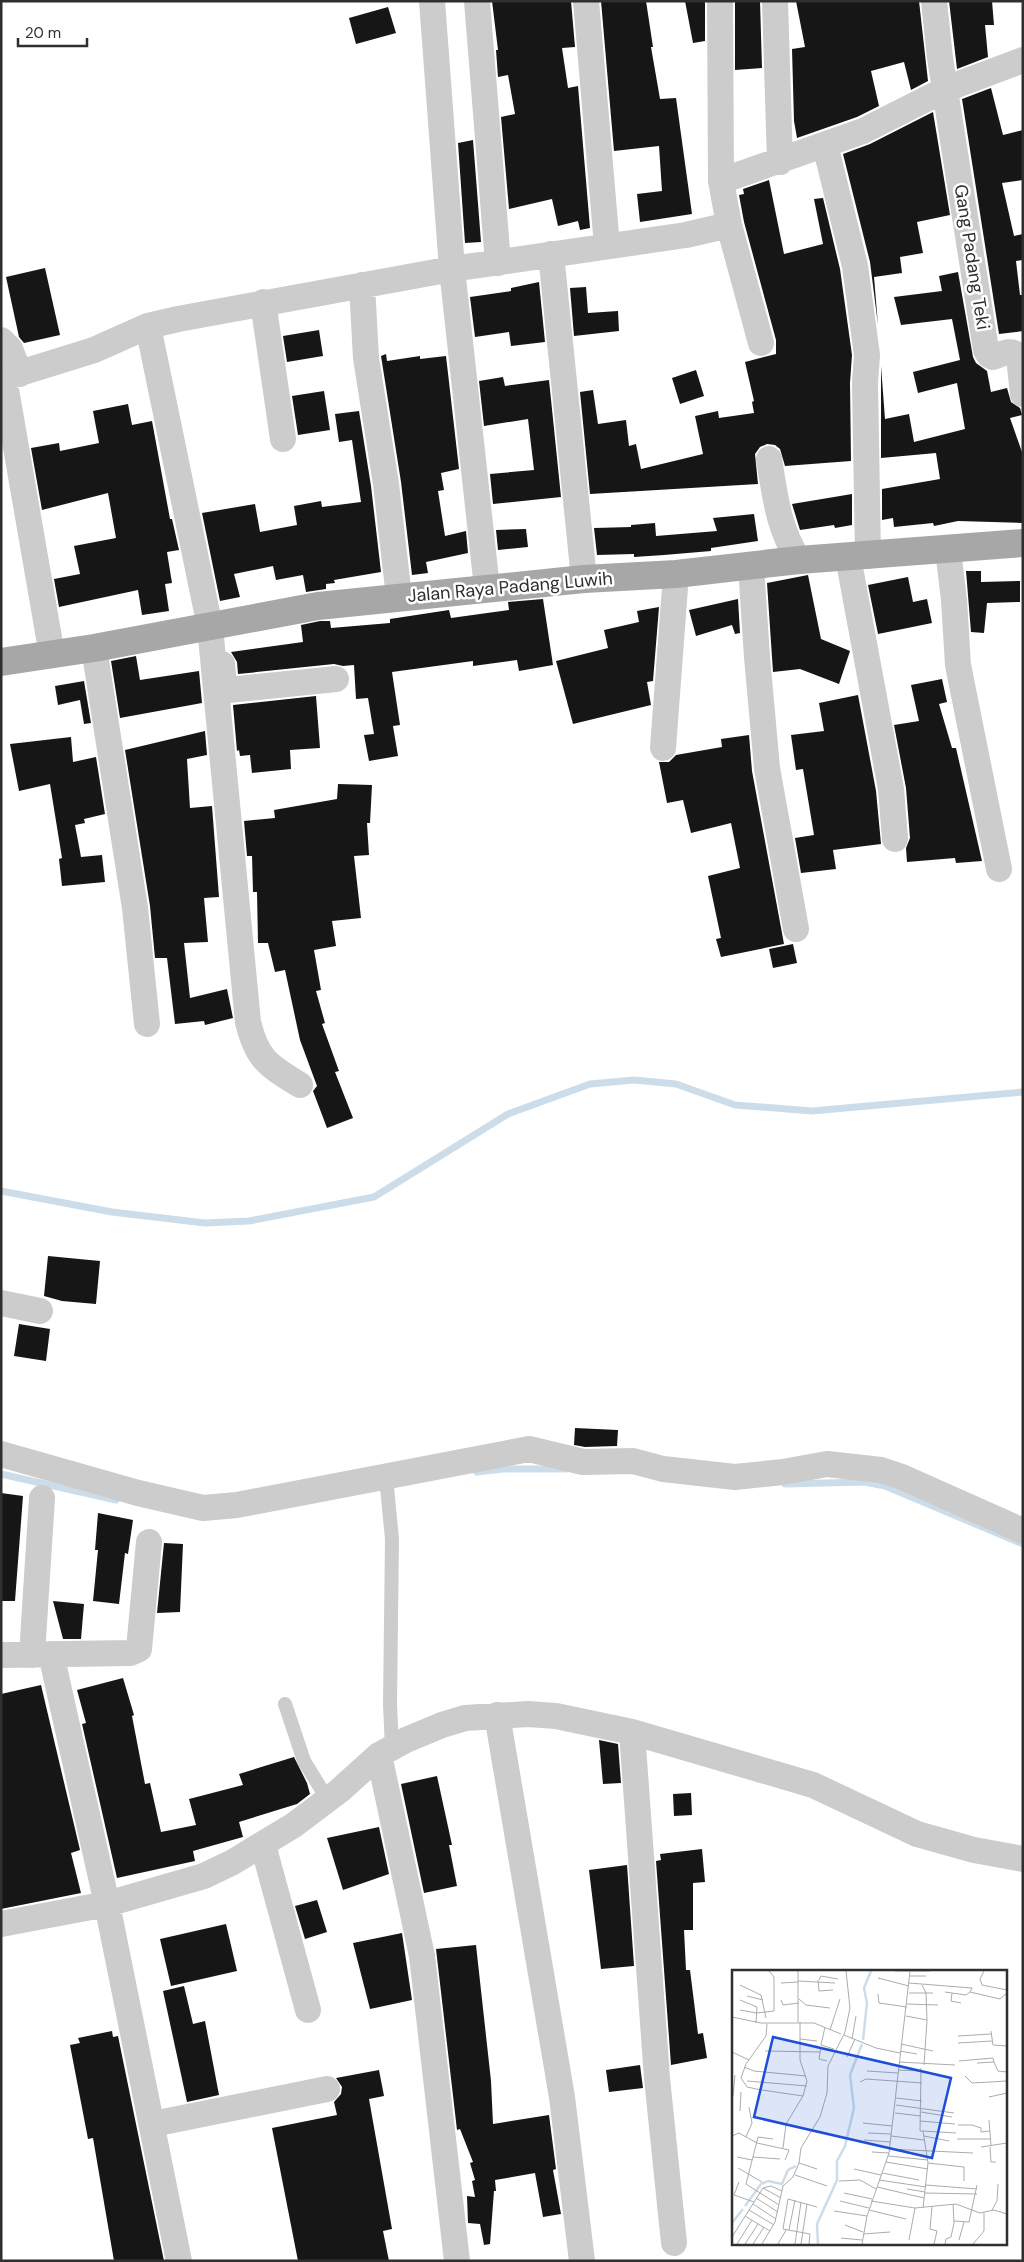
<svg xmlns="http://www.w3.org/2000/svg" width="1024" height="2262" font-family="'DM Sans',sans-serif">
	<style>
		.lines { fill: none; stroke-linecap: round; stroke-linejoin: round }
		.stream { stroke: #ccdde9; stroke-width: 7 }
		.building { fill: #161616 }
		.service { stroke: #ccc; stroke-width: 14 }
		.minor { stroke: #ccc; stroke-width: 26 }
		.primary { stroke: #a7a7a7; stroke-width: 28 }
		.labels { text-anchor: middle; stroke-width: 5; stroke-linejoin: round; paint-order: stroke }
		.street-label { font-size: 18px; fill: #2f2f2f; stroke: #fff }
		.inset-river { fill: none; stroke: #ccdde9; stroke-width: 2.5 }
		.inset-road { fill: none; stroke: #acacac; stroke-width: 1 }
		.view { fill: #1d4ed8; fill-opacity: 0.15; stroke: #1d4ed8; stroke-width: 2.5 }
		.inset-edge { fill: none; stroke: #2f2f2f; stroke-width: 2.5 }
	</style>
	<rect width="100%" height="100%" fill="#fff"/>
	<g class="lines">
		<path class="stream" d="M 1,1191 L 112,1212 L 205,1223 L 249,1221 L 374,1197 L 508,1114 L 590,1084 L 634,1080 L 676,1084 L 735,1105 L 812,1111 L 1023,1092
			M 477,1472 L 503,1469 L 566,1469
			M 1,1474 L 116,1500
			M 785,1484 L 865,1482 L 885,1486 L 1023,1544"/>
	</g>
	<path class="building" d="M 492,1 L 571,1 L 575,47 L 562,48 L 568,88 L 578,86 L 590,228 L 580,230 L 578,221 L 558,226 L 552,199 L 509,209 L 501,117 L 515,114 L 508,75 L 498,77 L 496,50 L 498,50 Z
		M 601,1 L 646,1 L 653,47 L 651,47 L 660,99 L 676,98 L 692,214 L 640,222 L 637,194 L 662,191 L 659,146 L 614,151 Z
		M 685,1 L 705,1 L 705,41 L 693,43 Z
		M 735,1 L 760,1 L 762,68 L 735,70 Z
		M 796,1 L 919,1 L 928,81 L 911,90 L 904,62 L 871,71 L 879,106 L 857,117 L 797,138 L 794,121 L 792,49 L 805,47 Z
		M 949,1 L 992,1 L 994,25 L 985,25 L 988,57 L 957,69 Z
		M 388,7 L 396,33 L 356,44 L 349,18 Z
		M 991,88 L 1003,135 L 1023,130 L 1023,180 L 1002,183 L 1014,236 L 1023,234 L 1023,260 L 1016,261 L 1020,295 L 1023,295 L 1023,331 L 999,334 L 962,99 Z
		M 933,112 L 950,215 L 917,222 L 923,253 L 900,257 L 902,273 L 874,277 L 878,325 L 870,262 L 843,154 L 870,144 Z
		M 473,140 L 481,242 L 465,243 L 458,143 Z
		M 769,180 L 784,254 L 823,244 L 814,199 L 823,198 L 840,269 L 852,355 L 850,383 L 851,461 L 785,466 L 780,449 L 775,445 L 767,444 L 760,447 L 755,454 L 758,484 L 590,494 L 580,392 L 593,390 L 598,424 L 626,420 L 629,446 L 636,444 L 641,469 L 703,454 L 695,416 L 718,411 L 719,418 L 754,413 L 752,402 L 754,401 L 745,362 L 776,354 L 776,340 L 744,222 L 739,195 L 744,194 L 743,189 Z
		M 45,268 L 60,335 L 24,343 L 19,337 L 6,277 Z
		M 958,272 L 973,357 L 976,363 L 987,371 L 991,392 L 1007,388 L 1011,402 L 1020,408 L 1022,415 L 1010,418 L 1023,455 L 1023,523 L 958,521 L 934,526 L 933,523 L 894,527 L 893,518 L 882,520 L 882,489 L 940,479 L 936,453 L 881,458 L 881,366 L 885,419 L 909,414 L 914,442 L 965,429 L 957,383 L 918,393 L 913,372 L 960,360 L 952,319 L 901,325 L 894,297 L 942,291 L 939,276 Z
		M 539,282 L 545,342 L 511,346 L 509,332 L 475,337 L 470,297 L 511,291 L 511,288 Z
		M 586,287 L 588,313 L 618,311 L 619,331 L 574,336 L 570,288 Z
		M 319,330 L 323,356 L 287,362 L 283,336 Z
		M 386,354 L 387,361 L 420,356 L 420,359 L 446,356 L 459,469 L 441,473 L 444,490 L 438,491 L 445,536 L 466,531 L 468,553 L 426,562 L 428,573 L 412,575 L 401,482 L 381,356 Z
		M 696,370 L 704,396 L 680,404 L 672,378 Z
		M 503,377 L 505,386 L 549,380 L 561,497 L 493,504 L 490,474 L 534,470 L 528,419 L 484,426 L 479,381 Z
		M 324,391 L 330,430 L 298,435 L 292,396 Z
		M 128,404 L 132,425 L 152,421 L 170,519 L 172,519 L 179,550 L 167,552 L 172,583 L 165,584 L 169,611 L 142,615 L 138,590 L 59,607 L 54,579 L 80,574 L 74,546 L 116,538 L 108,493 L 42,510 L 31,448 L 59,443 L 60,451 L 99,443 L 93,411 Z
		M 359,411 L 371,486 L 381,572 L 334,580 L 335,583 L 326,584 L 326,589 L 306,592 L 303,575 L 276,580 L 273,566 L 234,574 L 240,597 L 220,601 L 202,513 L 255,504 L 260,532 L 297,525 L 294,506 L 321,501 L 322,507 L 361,502 L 352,440 L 339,442 L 335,414 Z
		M 852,494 L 852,525 L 835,528 L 834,525 L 800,530 L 792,504 Z
		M 754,514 L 758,541 L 711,548 L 711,551 L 664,555 L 634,557 L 634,554 L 597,555 L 594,528 L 631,527 L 631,525 L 655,523 L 656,536 L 717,531 L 713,518 Z
		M 526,529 L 528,547 L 498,550 L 496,530 Z
		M 966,571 L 981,571 L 981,582 L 1020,581 L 1020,602 L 987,603 L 984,633 L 971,632 Z
		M 808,575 L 821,639 L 850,651 L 839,684 L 800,669 L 773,672 L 767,583 Z
		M 908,577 L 913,602 L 927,599 L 932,623 L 878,634 L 868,585 Z
		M 543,599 L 553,665 L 519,671 L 517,660 L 473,666 L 473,661 L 392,672 L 400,725 L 393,726 L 398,756 L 369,761 L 364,735 L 374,734 L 368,698 L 356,699 L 354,665 L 343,666 L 334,664 L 238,674 L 237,662 L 231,652 L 303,642 L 301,625 L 320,621 L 330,621 L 331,628 L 390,623 L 390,619 L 449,610 L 451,618 L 509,610 L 508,602 Z
		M 738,599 L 740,633 L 735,634 L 732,625 L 696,636 L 689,610 Z
		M 659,607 L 653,681 L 647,682 L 651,705 L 573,724 L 556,661 L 608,648 L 604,630 L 639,622 L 637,611 Z
		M 136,656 L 140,680 L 199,671 L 202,703 L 120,718 L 111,661 Z
		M 942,679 L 947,702 L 939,704 L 952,748 L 956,748 L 982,861 L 956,863 L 955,858 L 907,862 L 906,848 L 910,838 L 906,788 L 894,725 L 919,721 L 911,685 Z
		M 84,681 L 91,723 L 84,724 L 80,700 L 58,705 L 55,686 Z
		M 858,695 L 876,791 L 881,844 L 833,850 L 836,869 L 801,873 L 795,838 L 814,835 L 803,769 L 796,770 L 791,735 L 824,731 L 819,703 Z
		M 316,696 L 320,748 L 290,750 L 291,769 L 252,773 L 250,755 L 240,756 L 239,750 L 237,751 L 233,705 Z
		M 205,731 L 207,755 L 187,759 L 190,808 L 212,806 L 219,897 L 204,898 L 208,942 L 184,943 L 190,998 L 227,989 L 233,1018 L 205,1025 L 204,1021 L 175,1024 L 167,958 L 155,958 L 150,906 L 125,750 Z
		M 749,735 L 752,771 L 784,944 L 721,957 L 716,939 L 721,938 L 708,876 L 740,868 L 731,823 L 691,833 L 683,800 L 667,803 L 659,762 L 669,762 L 676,755 L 722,747 L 721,739 Z
		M 71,737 L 73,762 L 96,757 L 105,814 L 84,819 L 85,823 L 75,825 L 81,857 L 102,855 L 105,882 L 62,886 L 59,859 L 62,858 L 50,784 L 19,791 L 10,744 Z
		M 338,784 L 372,785 L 370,823 L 367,823 L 369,855 L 354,856 L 361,918 L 332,921 L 336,946 L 314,950 L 321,990 L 316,991 L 325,1023 L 322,1024 L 339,1071 L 335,1072 L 353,1118 L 327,1128 L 313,1091 L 317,1086 L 300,1040 L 285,970 L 275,972 L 268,943 L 258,943 L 257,892 L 253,892 L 252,856 L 247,856 L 244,821 L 275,818 L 274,810 L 337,799 Z
		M 793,944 L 797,963 L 773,968 L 769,949 Z
		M 48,1256 L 100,1261 L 96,1304 L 62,1301 L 44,1296 Z
		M 19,1324 L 50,1329 L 46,1361 L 14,1356 Z
		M 575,1428 L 618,1430 L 617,1446 L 585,1447 L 574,1445 Z
		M 1,1493 L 23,1496 L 15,1601 L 1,1601 Z
		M 98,1513 L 133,1520 L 128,1554 L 125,1553 L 119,1604 L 93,1601 L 98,1550 L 95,1550 Z
		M 164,1543 L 183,1544 L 180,1612 L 157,1613 Z
		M 53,1601 L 84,1604 L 81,1639 L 63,1639 Z
		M 123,1678 L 134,1715 L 132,1716 L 145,1784 L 150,1783 L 161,1832 L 196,1825 L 189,1799 L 243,1785 L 239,1774 L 294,1757 L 307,1783 L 310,1794 L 297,1804 L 239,1822 L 243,1837 L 193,1851 L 195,1861 L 117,1878 L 82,1724 L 86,1723 L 77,1690 Z
		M 41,1685 L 80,1850 L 71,1853 L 81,1893 L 1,1909 L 1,1694 Z
		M 599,1740 L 618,1744 L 621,1783 L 603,1784 Z
		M 437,1776 L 452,1845 L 449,1845 L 457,1886 L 424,1893 L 401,1784 Z
		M 691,1793 L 692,1815 L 674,1816 L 673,1794 Z
		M 379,1827 L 389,1874 L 343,1890 L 327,1838 Z
		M 702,1849 L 705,1882 L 693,1883 L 693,1930 L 684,1930 L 686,1970 L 690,1970 L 698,2034 L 703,2033 L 707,2058 L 671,2065 L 656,1861 L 661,1860 L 660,1854 Z
		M 627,1865 L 634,1966 L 601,1969 L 589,1870 Z
		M 317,1900 L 327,1932 L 305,1939 L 295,1906 Z
		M 226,1924 L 237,1971 L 171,1986 L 160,1939 Z
		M 402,1933 L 412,2000 L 370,2009 L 353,1943 Z
		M 476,1945 L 491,2081 L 493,2124 L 549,2115 L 556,2169 L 553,2170 L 561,2214 L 543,2217 L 535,2173 L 495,2180 L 496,2191 L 494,2191 L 490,2244 L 484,2245 L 480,2224 L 468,2223 L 467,2196 L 475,2197 L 472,2181 L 475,2180 L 470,2163 L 473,2162 L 460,2129 L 457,2130 L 436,1949 Z
		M 184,1986 L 193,2024 L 205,2021 L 219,2095 L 187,2102 L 163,1991 Z
		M 112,2031 L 113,2037 L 118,2036 L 164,2261 L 114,2261 L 93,2138 L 88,2139 L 70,2045 L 80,2043 L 78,2038 Z
		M 640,2065 L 643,2088 L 609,2092 L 606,2070 Z
		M 379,2070 L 384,2096 L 369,2099 L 392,2229 L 383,2231 L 389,2261 L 298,2261 L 272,2128 L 337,2115 L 334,2102 L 341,2094 L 342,2087 L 336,2078 Z"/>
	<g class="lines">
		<path class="service" d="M 386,1477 L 392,1539 L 390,1704 L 392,1748
			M 285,1704 L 304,1761 L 328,1800"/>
		<path class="minor" d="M 432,1 L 452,269 L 487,588
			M 477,1 L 498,263
			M 586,1 L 607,246
			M 720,1 L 721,181
			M 775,1 L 780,162
			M 934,1 L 940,58 L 986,350 L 989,355 L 993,357 C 1002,354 1012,348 1019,357 L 1023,394
			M 825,145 L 855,266 L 867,355 L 865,383 L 868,556
			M 729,225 L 761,343
			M 551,254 L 584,579
			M 362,285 L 366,358 L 386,484 L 399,597
			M 263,302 L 283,439
			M 148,326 L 210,627 L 248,1022 C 257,1060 269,1066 300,1085
			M 1,340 L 10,349 L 20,374
			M 4,378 L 94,350 L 148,326 L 178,319 L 452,269 L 686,235 L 729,225 L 721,181 L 863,131 L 946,89 L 1023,60
			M 1,379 L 4,378 L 52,655
			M 769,459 C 775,495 778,529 799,560
			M 948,550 L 954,600 L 958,665 L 999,869
			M 848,557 L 891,789 L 895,839
			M 751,566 L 757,657 L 767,768 L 796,929
			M 94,648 L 135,908 L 147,1024
			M 222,664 L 224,685 L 228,690 L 336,679
			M 663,748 L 676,574
			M 1,1303 L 40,1311
			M 1,1454 L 138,1493 L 203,1508 L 237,1505 L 529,1449 L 583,1462 L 633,1461 L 663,1469 L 735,1477 L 783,1472 L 827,1464 L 881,1470 L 902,1477 L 1023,1531
			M 51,1654 L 107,1904 L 179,2261
			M 1,1655 L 130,1653 L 139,1649 L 149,1542
			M 32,1655 L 42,1498
			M 497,1715 L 562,2097 L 582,2261
			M 632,1732 L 813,1785 L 917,1834 L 974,1850 L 1023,1859
			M 379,1755 L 422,1956 L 457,2261
			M 263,1845 L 308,2010
			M 1,1924 L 107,1904 L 204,1876 L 233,1862 L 294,1825 L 339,1791 L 379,1755 L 406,1740 L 442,1725 L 465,1718 L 528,1714 L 556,1716 L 632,1732 L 657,2078 L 674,2243
			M 153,2124 L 327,2089"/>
		<path class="primary" d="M 1,662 L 94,648 L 318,606 L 584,579 L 676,574 L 799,560 L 1023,543"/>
	</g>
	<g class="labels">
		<g class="street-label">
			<text transform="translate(972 257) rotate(81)" y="6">Gang Padang Teki</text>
			<text transform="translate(510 587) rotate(-5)" y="6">Jalan Raya Padang Luwih</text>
		</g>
	</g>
	<g transform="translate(732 1970)">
		<rect width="275" height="275" fill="#fff"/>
		<path class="inset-river" d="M 131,70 L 135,33 L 132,18 L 139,1M 13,236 L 29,214 L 36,211 L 50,214 L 56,200 L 64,196M 0,253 L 11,239M 86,274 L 85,254 L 105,210 L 105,191 L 113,176 L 122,138 L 118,105 L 130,74"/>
		<path class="inset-road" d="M 66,1 L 66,52M 163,1 L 198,1M 252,1 L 248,9 L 250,15 L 275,20M 178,6 L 194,6M 146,8 L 177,16M 86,10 L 87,21 L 101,20M 87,10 L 89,6 L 106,9M 66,11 L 103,13M 49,13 L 66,12M 177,13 L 240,18 L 238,22 L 268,29 L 275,23M 8,15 L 29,25 L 34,48M 213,22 L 234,25 L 238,22M 177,23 L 201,23M 220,23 L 219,31 L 229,33M 146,24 L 147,33 L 175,37M 15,26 L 31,30M 67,29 L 74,35 L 98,38M 8,30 L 25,37 L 24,53M 49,30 L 51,35 L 67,33M 175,34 L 206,35M 8,40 L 25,43 L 42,41 L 42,7 L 37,1M 174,46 L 195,50 L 194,23 L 190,15M 0,47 L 29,53 L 82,53 L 109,64M 93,57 L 89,75 L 102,79M 98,60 L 108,29M 259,61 L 261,75 L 275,76M 112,65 L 144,78 L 168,83M 226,66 L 259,64M 68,69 L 85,71M 120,69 L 124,46M 226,73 L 260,71M 169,74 L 201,81M 89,77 L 87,89 L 95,91M 33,81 L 88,82M 168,81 L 185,84M 0,82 L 17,90M 115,87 L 123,69M 227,91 L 261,88 L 262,92M 167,92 L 223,95M 245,93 L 262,92 L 266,101 L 275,102M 192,95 L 195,50M 12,97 L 22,101 L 74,106M 166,100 L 189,101 L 189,98M 135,101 L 166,103M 189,101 L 188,161 L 191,161 L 196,193 L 191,238M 233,106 L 240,113 L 275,111M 15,111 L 75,116M 128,112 L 134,109 L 190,113M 29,120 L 15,117 L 9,108 L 14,94 L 34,66 L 35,54M 30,120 L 71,126 L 75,111 L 68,90 L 68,52M 1,126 L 3,105M 257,127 L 275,123M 164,128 L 190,131M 164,135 L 222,143M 8,141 L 9,122M 189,142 L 220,147M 163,143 L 189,146M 257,150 L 259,176M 188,151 L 223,154M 131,153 L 160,156M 226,155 L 240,155 L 249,158 L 249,162 L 258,161M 191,161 L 224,163M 136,163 L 159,164M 0,166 L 7,163 L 25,173 L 57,180 L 53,190M 159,166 L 192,170M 192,166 L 217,171M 14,167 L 20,153 L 17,137M 41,169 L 26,167 L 14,214 L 47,235M 225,169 L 259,169M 132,170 L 158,172M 249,177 L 275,173M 258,177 L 259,192 L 264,192M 51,178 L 54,154 L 71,126M 157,179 L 241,183M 140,182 L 157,183M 156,186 L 196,190M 5,187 L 20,190M 21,187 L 48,189M 154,192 L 196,199M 67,193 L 69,178 L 88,147 L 95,123 L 96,96 L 113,62 L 118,38 L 114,1M 196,193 L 232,197 L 232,211M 6,198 L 30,212M 122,199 L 149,205M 150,203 L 187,210M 63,205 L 95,216M 147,210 L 194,217M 107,211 L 128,210 L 144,219M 7,212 L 2,225 L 22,232M 194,215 L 245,219M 145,217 L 192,228M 31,218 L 49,228M 175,219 L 193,222M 112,223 L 140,229M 193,223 L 245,224M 24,228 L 46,242M 108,231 L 137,238M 139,231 L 183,238 L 224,234 L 248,243 L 262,240 L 275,244M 21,234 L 44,249M 200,237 L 198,259 L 205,261 L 202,274M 17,240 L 42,255M 137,240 L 174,249M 260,240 L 265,231 L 266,214M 102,241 L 135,246M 13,246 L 38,261M 222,251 L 237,252 L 245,215M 113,255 L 131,262M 57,260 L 63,230M 131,264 L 158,262M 0,267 L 31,218 L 39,216 L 50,221M 109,268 L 130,270M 177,270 L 183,238M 227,270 L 232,252M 5,274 L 20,250M 13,274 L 26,254M 21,274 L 32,257M 30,274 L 43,252 L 51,216 L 61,207 L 67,193 L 85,199M 46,274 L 54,260M 63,274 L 69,232M 69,274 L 75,234M 77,274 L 78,264 L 51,259 L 56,229 L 85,237M 130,274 L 135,246 L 157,183 L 178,1M 213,274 L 214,269 L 219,267 L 222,253 L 221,234M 241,274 L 252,261 L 252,243"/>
		<path class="view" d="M 41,67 L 219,108 L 200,188 L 22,147 Z"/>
		<rect width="275" height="275" class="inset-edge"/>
	</g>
	<rect width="1024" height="2262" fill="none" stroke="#2f2f2f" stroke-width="5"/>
	<path d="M18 38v8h69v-8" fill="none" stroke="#2f2f2f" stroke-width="2.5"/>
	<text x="25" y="38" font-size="15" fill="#2f2f2f" stroke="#ffffff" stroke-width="4" paint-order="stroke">20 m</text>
</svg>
